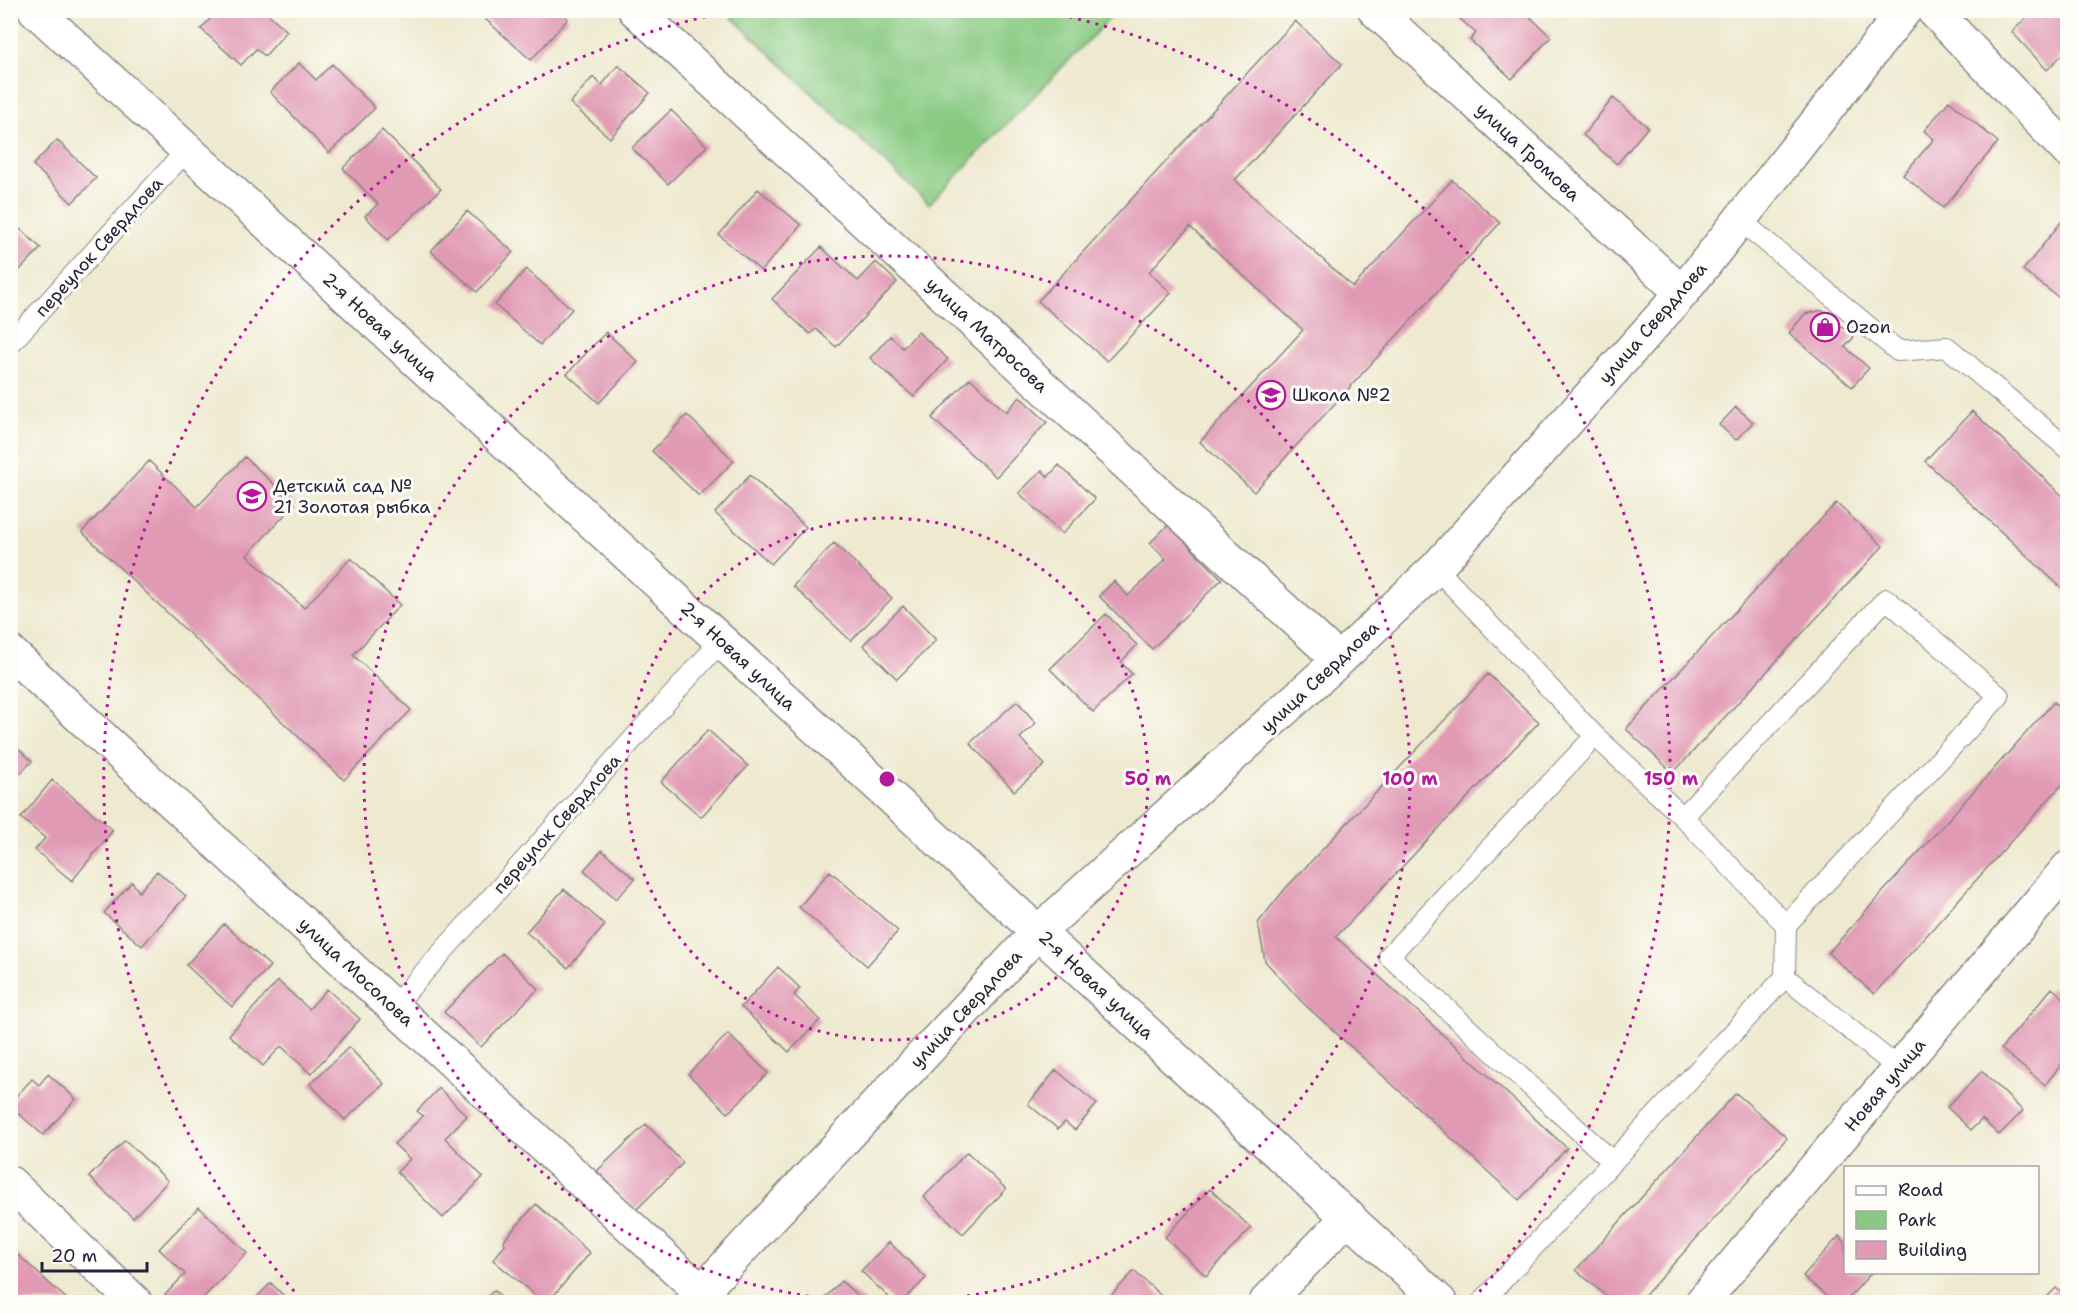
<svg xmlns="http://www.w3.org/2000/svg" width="2078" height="1313" font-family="'Shantell Sans',sans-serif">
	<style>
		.green { fill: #88ca82; stroke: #55765e; stroke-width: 1.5 }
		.building { fill: #e19ab4 }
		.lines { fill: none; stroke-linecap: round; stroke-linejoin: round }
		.service-casing { stroke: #888685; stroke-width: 22 }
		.minor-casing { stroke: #888685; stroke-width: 36 }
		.service { stroke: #fff; stroke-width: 20 }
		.minor { stroke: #fff; stroke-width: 33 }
		.ring { fill: none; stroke: #b5179e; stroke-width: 3; stroke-dasharray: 3 6 }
		.labels { text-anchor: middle; stroke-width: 6; stroke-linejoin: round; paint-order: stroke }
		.street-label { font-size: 18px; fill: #22223b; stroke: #fdfcf7 }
		.poi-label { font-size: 18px; fill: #22223b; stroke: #fdfcf7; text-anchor: start }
		.centre { fill: #b5179e; stroke: #fdfcf7; stroke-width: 3 }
		.ring-label { font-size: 18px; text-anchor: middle; font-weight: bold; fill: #b5179e; stroke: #fdfcf7; stroke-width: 6; stroke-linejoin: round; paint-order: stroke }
	</style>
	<rect width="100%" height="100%" fill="#fdfcf7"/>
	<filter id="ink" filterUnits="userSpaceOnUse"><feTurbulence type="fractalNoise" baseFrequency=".0167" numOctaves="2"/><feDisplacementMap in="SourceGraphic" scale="12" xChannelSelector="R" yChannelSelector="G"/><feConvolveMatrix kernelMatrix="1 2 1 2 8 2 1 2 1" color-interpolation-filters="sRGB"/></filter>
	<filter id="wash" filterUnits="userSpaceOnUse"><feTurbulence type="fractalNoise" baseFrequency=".008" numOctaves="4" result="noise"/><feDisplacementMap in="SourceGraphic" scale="24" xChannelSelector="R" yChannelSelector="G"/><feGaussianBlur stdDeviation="1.35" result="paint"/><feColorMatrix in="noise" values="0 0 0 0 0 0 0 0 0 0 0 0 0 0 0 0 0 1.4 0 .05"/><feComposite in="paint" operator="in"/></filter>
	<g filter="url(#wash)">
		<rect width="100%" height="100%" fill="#eee9cf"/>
		<path class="green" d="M 725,11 L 1117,11 L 929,204 Z"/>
		<g id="blocks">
			<path class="building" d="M 218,10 L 264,10 L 287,31 L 265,56 L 256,49 L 241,65 L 201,29 Z
				M 490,10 L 559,10 L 568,19 L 531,60 L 484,18 Z
				M 1468,10 L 1523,10 L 1551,37 L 1512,79 L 1470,40 L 1476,33 L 1460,19 Z
				M 2034,10 L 2042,10 L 2050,18 L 2058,10 L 2067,12 L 2067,50 L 2047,70 L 2012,32 Z
				M 1295,21 L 1342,64 L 1235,180 L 1353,287 L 1452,180 L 1500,223 L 1254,492 L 1200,442 L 1303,330 L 1190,227 L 1149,272 L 1171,293 L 1107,361 L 1038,301 Z
				M 299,63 L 316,80 L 332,64 L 375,108 L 329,153 L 270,92 Z
				M 618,65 L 650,93 L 610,138 L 570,103 L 593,77 L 602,85 Z
				M 1613,98 L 1648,127 L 1617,164 L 1583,135 Z
				M 1949,101 L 1998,142 L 1943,208 L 1903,175 L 1934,139 L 1924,131 Z
				M 671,110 L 707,146 L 668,184 L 632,148 Z
				M 382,130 L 441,189 L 388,240 L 365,216 L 378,204 L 343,168 Z
				M 57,140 L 96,178 L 72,203 L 33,165 Z
				M 758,189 L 801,225 L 761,271 L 719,235 Z
				M 467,211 L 513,252 L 477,292 L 431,251 Z
				M 10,220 L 41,248 L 10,280 Z
				M 2062,221 L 2067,226 L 2067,292 L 2062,300 L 2023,270 Z
				M 821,247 L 858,281 L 876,262 L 897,282 L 836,347 L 816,329 L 810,334 L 772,299 Z
				M 526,269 L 572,309 L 540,345 L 495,305 Z
				M 1823,310 L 1854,337 L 1845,347 L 1869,368 L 1852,387 L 1789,333 L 1805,314 Z
				M 606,332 L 638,362 L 599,403 L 567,374 Z
				M 918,332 L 948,359 L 914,397 L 870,358 L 890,336 L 903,348 Z
				M 970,378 L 1006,412 L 1020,397 L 1047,422 L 996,477 L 932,418 Z
				M 1736,407 L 1753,422 L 1736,440 L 1719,425 Z
				M 1972,411 L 2067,500 L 2067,593 L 1925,461 Z
				M 687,415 L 734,461 L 699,496 L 652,451 Z
				M 245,457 L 295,504 L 247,555 L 304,608 L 351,558 L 400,605 L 353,655 L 411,710 L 344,780 L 82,532 L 149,461 L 197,507 Z
				M 1059,465 L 1095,499 L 1062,534 L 1019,493 L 1042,470 L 1048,477 Z
				M 750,475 L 806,527 L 771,564 L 715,513 Z
				M 1836,503 L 1883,546 L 1673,773 L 1626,729 Z
				M 1168,525 L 1222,579 L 1152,649 L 1099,596 L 1114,581 L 1128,596 L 1166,559 L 1150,543 Z
				M 834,543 L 892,598 L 851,641 L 793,586 Z
				M 903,606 L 936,640 L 897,679 L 863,645 Z
				M 1106,614 L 1137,645 L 1121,662 L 1132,674 L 1093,712 L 1050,669 Z
				M 1488,674 L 1539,722 L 1336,937 L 1567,1148 L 1519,1200 L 1302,1002 L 1265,961 L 1258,923 L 1285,889 Z
				M 1017,701 L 1036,723 L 1020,738 L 1045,765 L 1014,791 L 970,743 Z
				M 2054,702 L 2067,715 L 2067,779 L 1874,994 L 1828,953 Z
				M 708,730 L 748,766 L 701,817 L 661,782 Z
				M 10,741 L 32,761 L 10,784 Z
				M 52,780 L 113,830 L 72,881 L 35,850 L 45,838 L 21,818 Z
				M 602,850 L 635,879 L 616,899 L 584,870 Z
				M 157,871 L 186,896 L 142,946 L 104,913 L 132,882 L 139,892 Z
				M 830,871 L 898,931 L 867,966 L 799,907 Z
				M 564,889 L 605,925 L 568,968 L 526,932 Z
				M 224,924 L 270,966 L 232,1007 L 186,965 Z
				M 502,953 L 538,989 L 481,1047 L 444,1012 Z
				M 778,967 L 800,988 L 794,995 L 820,1020 L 789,1052 L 741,1007 Z
				M 278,981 L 309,1009 L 327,989 L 360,1019 L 311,1074 L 281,1046 L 263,1066 L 229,1035 Z
				M 2052,988 L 2067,1001 L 2067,1057 L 2045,1085 L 2001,1049 Z
				M 728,1034 L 768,1073 L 728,1113 L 688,1074 Z
				M 349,1047 L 384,1084 L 345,1120 L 310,1084 Z
				M 1056,1070 L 1097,1104 L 1075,1130 L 1065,1122 L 1058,1129 L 1028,1104 Z
				M 1982,1071 L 2023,1111 L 1999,1135 L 1982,1119 L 1971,1130 L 1947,1107 Z
				M 48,1074 L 76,1099 L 43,1135 L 10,1106 L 10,1103 L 32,1079 L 39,1085 Z
				M 439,1088 L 467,1116 L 445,1138 L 483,1177 L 443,1218 L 397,1172 L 410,1159 L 394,1144 L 423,1116 L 417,1111 Z
				M 1736,1093 L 1787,1138 L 1639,1302 L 1613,1302 L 1576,1270 Z
				M 646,1124 L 683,1163 L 636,1210 L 597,1171 Z
				M 125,1140 L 168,1181 L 133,1218 L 89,1177 Z
				M 967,1152 L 1006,1189 L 963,1234 L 924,1197 Z
				M 1210,1189 L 1251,1228 L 1206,1276 L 1165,1237 Z
				M 536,1204 L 590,1253 L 548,1302 L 543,1302 L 493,1260 L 505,1245 L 504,1240 Z
				M 199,1207 L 247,1253 L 199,1302 L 172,1302 L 165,1295 L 185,1274 L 159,1249 Z
				M 1839,1236 L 1845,1242 L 1845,1272 L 1872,1272 L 1845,1302 L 1833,1302 L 1803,1276 Z
				M 889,1242 L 926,1278 L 902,1302 L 894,1302 L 861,1271 Z
				M 18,1255 L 70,1302 L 10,1302 L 10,1264 Z
				M 1134,1271 L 1168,1302 L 1105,1302 Z
				M 841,1281 L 865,1302 L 821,1302 Z
				M 271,1283 L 290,1302 L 252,1302 Z
				M 2056,1288 L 2067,1298 L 2067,1302 L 2042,1302 Z
				M 494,1290 L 506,1302 L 482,1302 Z"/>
		</g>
	</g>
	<g filter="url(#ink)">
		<use href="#blocks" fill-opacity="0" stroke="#888685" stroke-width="1.5"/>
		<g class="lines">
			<g class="service-casing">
				<path id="service" d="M 1740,220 L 1898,351 L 1947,347 L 2068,449
					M 10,344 L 187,150
					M 1436,568 L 1595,736 L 1389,956 L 1613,1162
					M 1595,736 L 1683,817 L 1886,599 L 1999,696 L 1786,925 L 1785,977
					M 1683,817 L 1786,925
					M 393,1007 L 721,641
					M 1482,1302 L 1785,977 L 1899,1069"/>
			</g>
			<g class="minor-casing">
				<path id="minor" d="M 35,10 L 1440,1302
					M 635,10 L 1339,660
					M 1375,10 L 1682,293
					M 1933,10 L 2068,151
					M 10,652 L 701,1292
					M 10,1183 L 135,1302
					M 692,1302 L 1038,932 L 1339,660 L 1436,568 L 1682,293 L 1905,10
					M 1266,1302 L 1349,1216
					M 1702,1302 L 2068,868"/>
			</g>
			<use href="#service" class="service"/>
			<use href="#minor" class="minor"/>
		</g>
	</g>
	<g class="ring">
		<circle cx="887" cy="779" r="261"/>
		<circle cx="887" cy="779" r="523"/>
		<path d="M300 1298A784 784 0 0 1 731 11M1043 11A784 784 0 0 1 1474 1298"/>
	</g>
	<defs>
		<g id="shop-ring" transform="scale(1.5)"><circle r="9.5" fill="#fdfcf7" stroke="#b5179e" stroke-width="1.5"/><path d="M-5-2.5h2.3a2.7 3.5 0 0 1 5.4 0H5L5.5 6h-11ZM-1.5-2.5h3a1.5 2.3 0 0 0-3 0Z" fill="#b5179e"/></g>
		<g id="school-ring" transform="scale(1.5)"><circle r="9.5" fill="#fdfcf7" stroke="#b5179e" stroke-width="1.5"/><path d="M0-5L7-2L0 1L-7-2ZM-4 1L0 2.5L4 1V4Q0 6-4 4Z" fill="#b5179e"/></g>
	</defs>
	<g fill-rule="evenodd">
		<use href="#shop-ring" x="1825" y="327"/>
		<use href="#school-ring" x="1271" y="395"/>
		<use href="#school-ring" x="252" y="496"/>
	</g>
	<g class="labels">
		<g class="street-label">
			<text transform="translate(1528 152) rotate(43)" y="6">улица Громова</text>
			<text transform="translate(99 247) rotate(-48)" y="6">переулок Свердлова</text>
			<text transform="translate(1653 323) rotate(-49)" y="6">улица Свердлова</text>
			<text transform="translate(380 327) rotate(43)" y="6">2-я Новая улица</text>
			<text transform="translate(987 335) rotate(43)" y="6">улица Матросова</text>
			<text transform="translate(738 656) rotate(43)" y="6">2-я Новая улица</text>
			<text transform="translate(1320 677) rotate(-43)" y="6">улица Свердлова</text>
			<text transform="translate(557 824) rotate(-48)" y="6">переулок Свердлова</text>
			<text transform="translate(356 972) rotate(43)" y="6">улица Мосолова</text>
			<text transform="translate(1096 985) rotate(43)" y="6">2-я Новая улица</text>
			<text transform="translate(966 1009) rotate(-47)" y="6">улица Свердлова</text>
			<text transform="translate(1885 1085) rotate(-50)" y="6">Новая улица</text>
		</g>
		<g class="poi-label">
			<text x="1846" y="333">Ozon</text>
			<text x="1292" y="401">Школа №2</text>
			<text x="273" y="492">Детский сад №<tspan x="273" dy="21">21 Золотая рыбка</tspan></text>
		</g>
	</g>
	<circle cx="887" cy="779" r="9" class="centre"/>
	<g class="ring-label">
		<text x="1148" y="785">50 m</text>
		<text x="1410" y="785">100 m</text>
		<text x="1671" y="785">150 m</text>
	</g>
	<rect width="2078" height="1313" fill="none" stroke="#fdfcf7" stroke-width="36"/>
	<rect x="1844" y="1166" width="195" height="108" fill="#fdfcf7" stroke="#a5a5ac" stroke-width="1.5"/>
	<rect x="1856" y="1186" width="30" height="9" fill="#ffffff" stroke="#a5a5ac" stroke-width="1.5"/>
	<text x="1898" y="1196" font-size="18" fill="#22223b">Road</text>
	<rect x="1856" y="1211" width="30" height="18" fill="#88ca82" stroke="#a5a5ac" stroke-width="1.5"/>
	<text x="1898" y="1226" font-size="18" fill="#22223b">Park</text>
	<rect x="1856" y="1241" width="30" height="18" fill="#e19ab4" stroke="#a5a5ac" stroke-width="1.5"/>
	<text x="1898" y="1256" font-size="18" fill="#22223b">Building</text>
	<path d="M42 1262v9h105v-9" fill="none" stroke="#22223b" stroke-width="3"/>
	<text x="51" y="1262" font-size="18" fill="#22223b" stroke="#fdfcf7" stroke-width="4.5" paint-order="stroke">20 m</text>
</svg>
